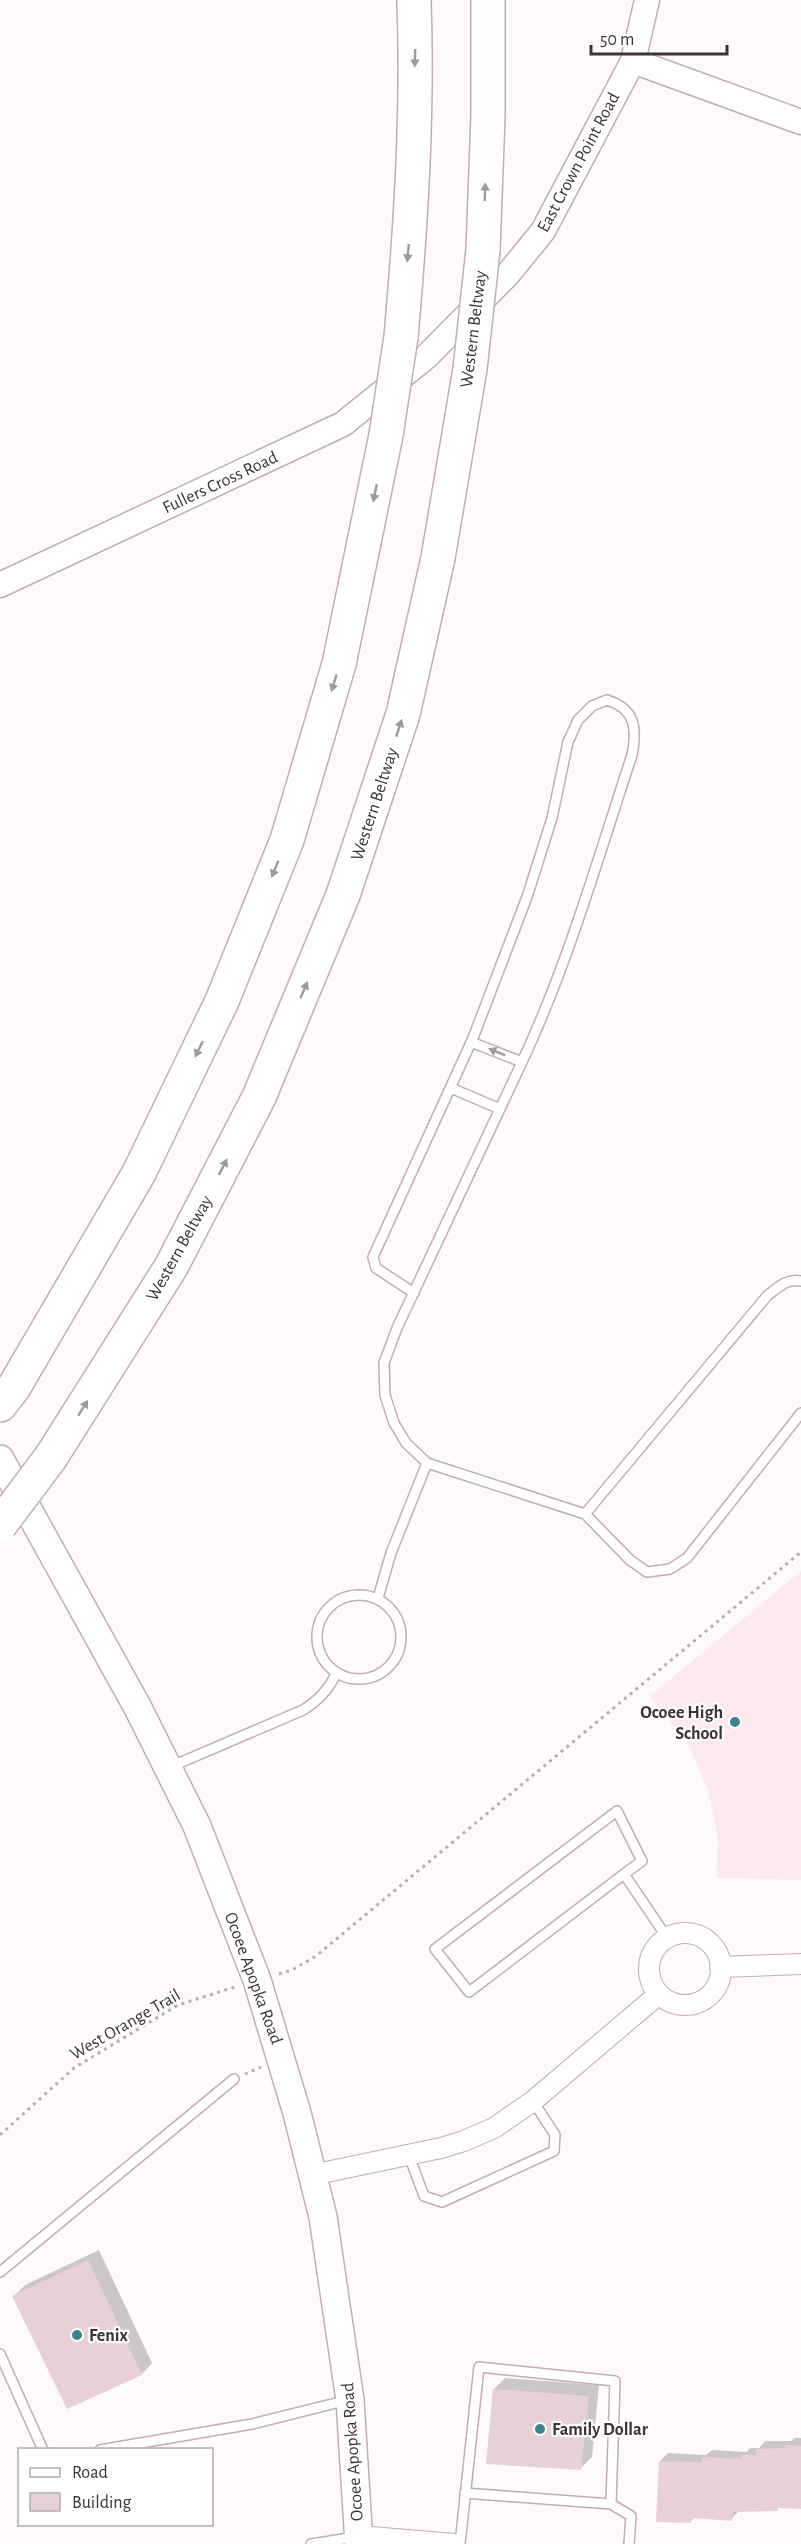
<svg xmlns="http://www.w3.org/2000/svg" width="801" height="2544" font-family="'Alegreya Sans',sans-serif">
	<style>
		.built { fill: #fce9ef }
		.shadow { fill: #0003 }
		.building { fill: #e7d1d7 }
		.lines { fill: none; stroke-linecap: round; stroke-linejoin: round }
		.service-casing { stroke: #c2adb3; stroke-width: 12 }
		.minor-casing { stroke: #c2adb3; stroke-width: 22 }
		.tertiary-casing { stroke: #c2adb3; stroke-width: 27 }
		.secondary-casing { stroke: #c2adb3; stroke-width: 30 }
		.motorway-casing { stroke: #c2adb3; stroke-width: 36 }
		.path { stroke: #b5afb1; stroke-width: 3; stroke-dasharray: 3 4.5; stroke-linecap: butt }
		.service { stroke: #fff; stroke-width: 9 }
		.minor { stroke: #fff; stroke-width: 20 }
		.tertiary { stroke: #fff; stroke-width: 24 }
		.secondary { stroke: #fff; stroke-width: 27 }
		.motorway { stroke: #fff; stroke-width: 33 }
		.motorway-bridge-casing { stroke: #c2adb3; stroke-width: 36; stroke-linecap: butt }
		.motorway-bridge { stroke: #fff; stroke-width: 33 }
		.oneway { fill: #9e999a }
		.poi-dot { fill: #3c838c; stroke: #fff; stroke-width: 2 }
		.labels { text-anchor: middle; stroke-width: 4.5; stroke-linejoin: round; paint-order: stroke }
		.street-label { font-size: 18px; fill: #3c3336; stroke: #fff }
		.poi-label { font-size: 18px; font-weight: bold; fill: #3c3336; stroke: #fff; text-anchor: start }
	</style>
	<rect width="100%" height="100%" fill="#fef9fb"/>
	<path class="built" d="M 801,1571 L 801,1880 L 717,1878 L 718,1837 L 708,1790 L 690,1748 L 650,1696 Z"/>
	<path class="shadow" d="M 99,2250 L 152,2363 L 142,2374 L 68,2407 L 14,2296 L 25,2285 Z
		M 505,2378 L 599,2385 L 592,2457 L 581,2468 L 494,2389 Z
		M 795,2438 L 801,2438 L 801,2508 L 779,2507 L 777,2509 L 739,2511 L 731,2519 L 695,2517 L 691,2521 L 660,2461 L 668,2453 L 706,2455 L 712,2450 L 747,2452 L 750,2448 L 759,2448 L 765,2441 L 791,2441 Z"/>
	<path class="building" d="M 88,2260 L 142,2375 L 67,2409 L 12,2296 Z
		M 493,2389 L 589,2396 L 581,2470 L 486,2464 Z
		M 785,2445 L 801,2446 L 801,2509 L 778,2508 L 778,2511 L 733,2512 L 732,2521 L 692,2518 L 691,2523 L 656,2522 L 659,2461 L 702,2462 L 702,2457 L 741,2459 L 741,2455 L 756,2455 L 756,2449 L 785,2448 Z"/>
	<g class="lines">
		<g class="service-casing">
			<path id="service" d="M 471,1042 L 522,1062
				M 451,1088 L 500,1109
				M 427,1463 L 585,1514 L 630,1560 L 647,1572 L 670,1569 L 687,1558 L 801,1413
				M 585,1514 L 767,1296 C 777,1288 787,1278 801,1281
				M317 1637a42 42 0 1 1 84 0a42 42 0 1 1-84 0Z
				M 378,1598 L 391,1553 L 427,1463 L 406,1443 L 394,1423 L 385,1395 L 384,1363 L 397,1328 L 522,1062 C 568,964 598,858 632,755 C 637,729 636,709 607,700 L 592,706 L 578,720 L 568,742 L 552,818 L 527,897 L 473,1038 L 373,1257 L 376,1268 L 414,1293
				M 170,1767 L 303,1710 C 319,1700 328,1690 336,1674
				M 624,1874 L 642,1861 L 617,1811 L 435,1949 L 469,1992 L 624,1874 L 668,1939
				M 408,2153 L 424,2196 L 442,2202 L 554,2151 L 555,2135 L 533,2101
				M 0,2272 L 234,2079
				M 0,2354 L 43,2450
				M 100,2450 L 252,2424 L 348,2400
				M 465,2493 L 611,2504
				M 311,2544 L 356,2537
				M 460,2544 L 479,2367 L 615,2381 L 611,2504 L 631,2516 L 629,2544"/>
		</g>
		<g class="minor-casing">
			<path id="minor" d="M649 1969a36 36 0 1 1 72 0a36 36 0 1 1-72 0Z
				M 720,1967 L 801,1964
				M 312,2175 L 441,2148 L 464,2141 L 494,2128 L 533,2101 L 659,1994
				M 359,2536 L 454,2544"/>
		</g>
		<g class="tertiary-casing">
			<path id="tertiary" d="M 633,61 L 801,122
				M 0,585 L 343,424 L 426,357 L 508,274 L 543,231 L 633,61 L 647,0"/>
		</g>
		<g class="secondary-casing">
			<path id="secondary" d="M 0,1459 L 138,1708 L 197,1826 L 257,1980 L 297,2113 L 323,2217 L 350,2400 L 359,2544"/>
		</g>
		<g class="motorway-casing">
			<path id="motorway" d="M 483,250 L 488,116 L 488,0
				M 401,337 C 411,224 418,113 414,0
				M 0,1405 L 14,1387 L 139,1173 L 222,1001 L 287,840 L 339,664 L 386,435
				M 51,1457 L 171,1267 L 259,1097 L 343,895 L 403,714 L 438,558 L 470,369"/>
		</g>
		<path class="path" d="M 279,1974 L 292,1970 L 316,1956 L 801,1552
			M 245,2074 L 261,2067
			M 0,2135 L 74,2068 L 178,2005 L 238,1986"/>
		<use href="#service" class="service"/>
		<use href="#minor" class="minor"/>
		<use href="#tertiary" class="tertiary"/>
		<use href="#secondary" class="secondary"/>
		<use href="#motorway" class="motorway"/>
		<g class="motorway-bridge-casing">
			<path id="motorway-bridge" d="M 470,369 L 483,250
				M 386,435 L 401,337
				M 0,1525 L 51,1457"/>
		</g>
		<use href="#motorway-bridge" class="motorway-bridge"/>
	</g>
	<defs><path id="oneway-solid" d="M-6-.8H1V-3.2L6.5 0L1 3.2V.8H-6Z" transform="scale(1.5)"/></defs>
	<g class="oneway">
		<use href="#oneway-solid" transform="translate(415 58) rotate(91)"/>
		<use href="#oneway-solid" transform="translate(485 192) rotate(-88)"/>
		<use href="#oneway-solid" transform="translate(408 253) rotate(95)"/>
		<use href="#oneway-solid" transform="translate(375 493) rotate(102)"/>
		<use href="#oneway-solid" transform="translate(334 683) rotate(107)"/>
		<use href="#oneway-solid" transform="translate(399 728) rotate(-72)"/>
		<use href="#oneway-solid" transform="translate(275 869) rotate(112)"/>
		<use href="#oneway-solid" transform="translate(304 990) rotate(-67)"/>
		<use href="#oneway-solid" transform="translate(199 1049) rotate(116)"/>
		<use href="#oneway-solid" transform="translate(497 1052) rotate(-158)"/>
		<use href="#oneway-solid" transform="translate(223 1167) rotate(-63)"/>
		<use href="#oneway-solid" transform="translate(83 1408) rotate(-58)"/>
	</g>
	<g class="poi-dot">
		<circle cx="735" cy="1722" r="6"/>
		<circle cx="77" cy="2335" r="6"/>
		<circle cx="540" cy="2429" r="6"/>
	</g>
	<g class="labels">
		<g class="street-label">
			<text transform="translate(578 162) rotate(-62)" y="6">East Crown Point Road</text>
			<text transform="translate(473 329) rotate(-83)" y="6">Western Beltway</text>
			<text transform="translate(220 482) rotate(-25)" y="6">Fullers Cross Road</text>
			<text transform="translate(374 804) rotate(-72)" y="6">Western Beltway</text>
			<text transform="translate(179 1248) rotate(-61)" y="6">Western Beltway</text>
			<text transform="translate(254 1978) rotate(70)" y="6">Ocoee Apopka Road</text>
			<text transform="translate(125 2024) rotate(-30)" y="6">West Orange Trail</text>
			<text transform="translate(352 2452) rotate(-94)" y="6">Ocoee Apopka Road</text>
		</g>
		<g class="poi-label">
			<text x="723" y="1718" text-anchor="end">Ocoee High<tspan x="723" dy="21">School</tspan></text>
			<text x="89" y="2341">Fenix</text>
			<text x="552" y="2435">Family Dollar</text>
		</g>
	</g>
	<rect x="18" y="2448" width="195" height="78" fill="#ffffff" stroke="#b1adaf" stroke-width="1.5"/>
	<rect x="30" y="2468" width="30" height="9" fill="#ffffff" stroke="#b1adaf" stroke-width="1.5"/>
	<text x="72" y="2478" font-size="18" fill="#3c3336">Road</text>
	<rect x="30" y="2493" width="30" height="18" fill="#e7d1d7" stroke="#b1adaf" stroke-width="1.5"/>
	<text x="72" y="2508" font-size="18" fill="#3c3336">Building</text>
	<path d="M591 45v9h136v-9" fill="none" stroke="#3c3336" stroke-width="3"/>
	<text x="600" y="45" font-size="18" fill="#3c3336" stroke="#ffffff" stroke-width="4.5" paint-order="stroke">50 m</text>
</svg>
